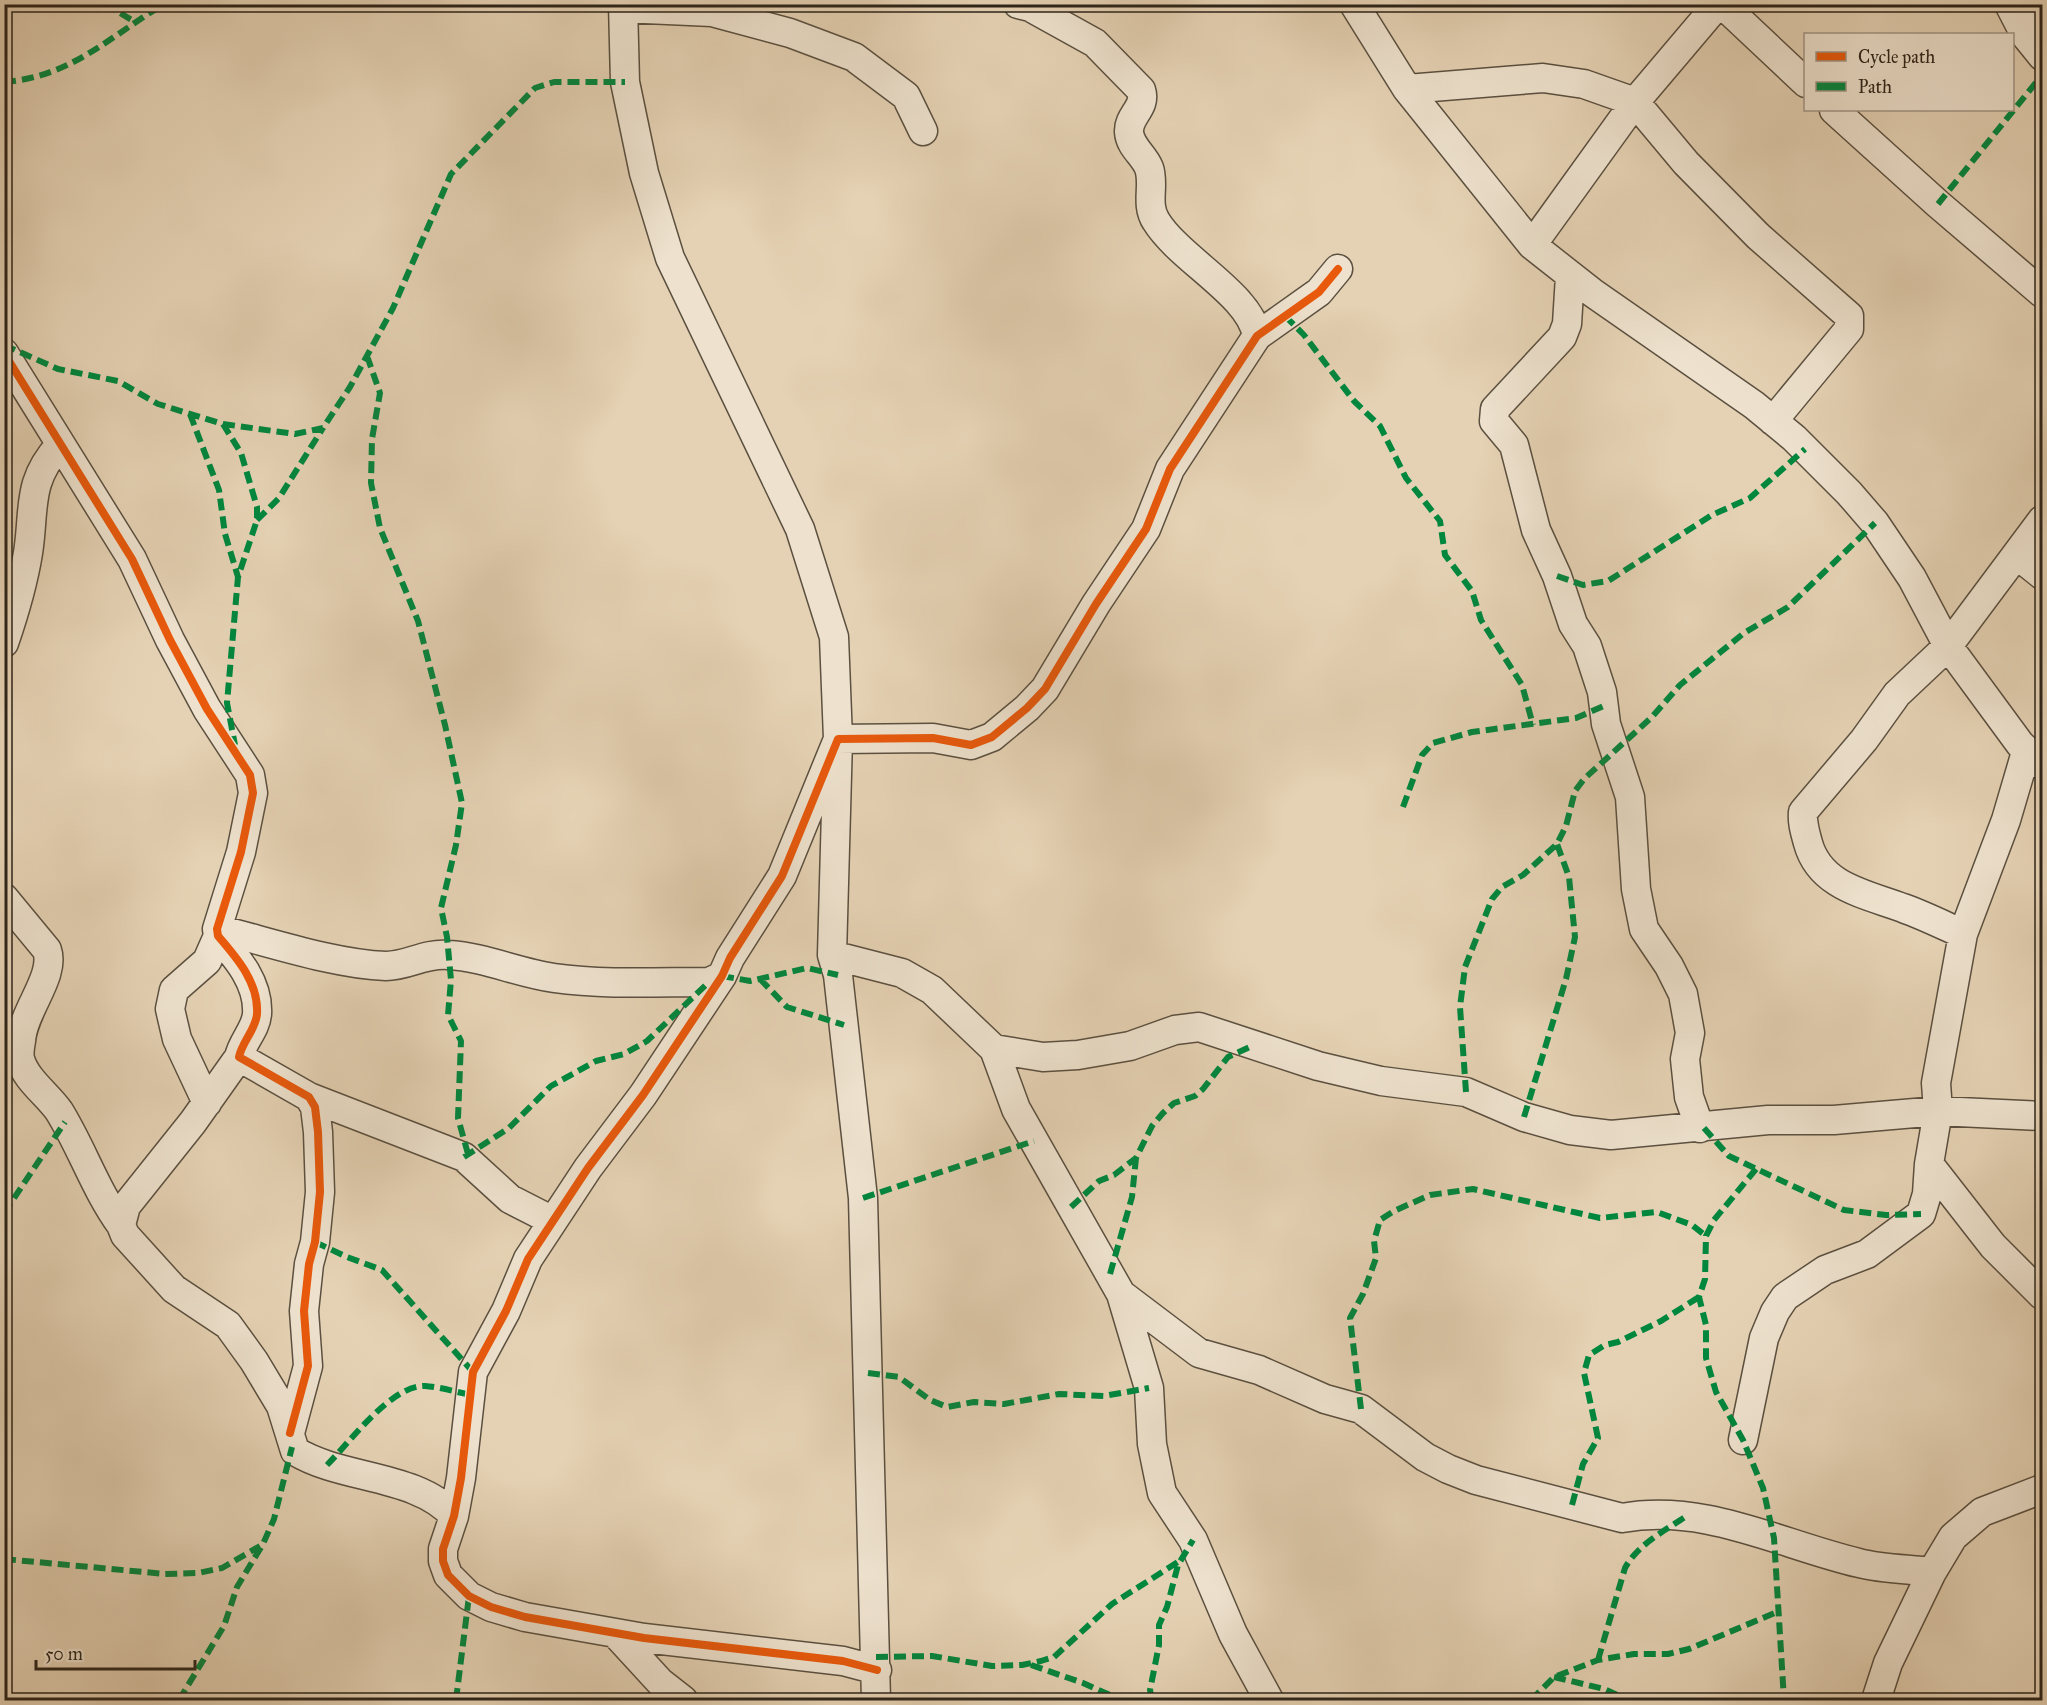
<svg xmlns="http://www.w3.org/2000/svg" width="2047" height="1705" font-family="'IM FELL Great Primer',serif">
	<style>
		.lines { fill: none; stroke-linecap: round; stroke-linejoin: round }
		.minor-casing { stroke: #5b5040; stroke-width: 31 }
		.minor { stroke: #eee2ce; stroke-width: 28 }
		.quiet { stroke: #00873e; stroke-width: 6; stroke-dasharray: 12 6; stroke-linecap: butt }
		.cycleway-casing { stroke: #eee2ce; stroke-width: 11 }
		.cycleway { stroke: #e8590c; stroke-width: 8 }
	</style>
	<rect width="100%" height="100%" fill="#e5d2b4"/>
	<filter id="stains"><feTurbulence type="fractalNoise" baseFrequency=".00333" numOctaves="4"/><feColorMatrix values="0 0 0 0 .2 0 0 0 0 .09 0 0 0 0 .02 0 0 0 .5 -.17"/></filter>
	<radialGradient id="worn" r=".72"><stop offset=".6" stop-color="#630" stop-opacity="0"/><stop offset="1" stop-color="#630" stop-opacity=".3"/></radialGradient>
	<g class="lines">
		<g class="minor-casing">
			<path id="minor" d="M 623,4 L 625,82 L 644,173 L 670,258 L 800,529 L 834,637 L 838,739 L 832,955 L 838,975 L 863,1198 L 876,1700
				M 1018,4 L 1030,7 L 1095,43 L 1141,90 C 1147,108 1128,115 1129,132 C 1130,147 1144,155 1149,168 C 1155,185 1145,204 1156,221 C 1180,260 1250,294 1257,336
				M 1354,4 L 1407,89 L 1532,245 L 1593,293 L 1754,405 L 1794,438 L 1849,493 L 1875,523 L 1912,578 L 1948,646 L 2020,744 L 2042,765
				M 1722,4 L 1806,83
				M 2009,4 L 2025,35 L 2042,56
				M 623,8 L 712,12 L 790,33 L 854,57 L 906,96 L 923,131
				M 2025,35 L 2042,6
				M 1407,89 L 1543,78 L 1584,84 L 1635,102 L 1686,163 L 1758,236 L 1849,316 L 1849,329 L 1773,421
				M 1834,110 L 1938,204 L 2042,293
				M 1532,245 L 1635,102 L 1718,4
				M 1570,276 L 1567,324 L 1562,337 L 1495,409 L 1494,421 L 1514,445 L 1536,530 L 1557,576 L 1573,624 L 1587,646 L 1602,692 L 1606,724 L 1630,797 L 1636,889 L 1644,929 L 1669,966 L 1683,994 L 1690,1033 L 1685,1059 L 1689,1097 L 1700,1128
				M 4,353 L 132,559 L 170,640 L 207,709 L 250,775 L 253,793 L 241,852 L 217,929 L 218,936 C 237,958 259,983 257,1014 C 256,1029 242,1042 239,1057 L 309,1097 L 315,1107 L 318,1132 L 320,1192 L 315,1242 L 309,1264 L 304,1311 L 308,1366 L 290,1433
				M 2017,555 L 2042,575
				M 4,643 C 14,614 23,584 28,553 C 35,509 26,482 60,445
				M 4,898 L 47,950 C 56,976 23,1010 21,1041 C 20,1046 19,1054 20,1059 C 26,1080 47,1094 59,1111 C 82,1148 95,1189 121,1225
				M 217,929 C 269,942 334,964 386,966 C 408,966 424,953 448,955 C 485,957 518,973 554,978 C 605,985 658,982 709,982 L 722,976
				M 1963,934 C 1943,925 1923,915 1903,908 C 1866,894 1820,887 1808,843 C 1805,832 1802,823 1803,812 L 1864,740 L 1897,694 L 1948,646 L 2042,520
				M 832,955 L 902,973 L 932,990 L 994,1049 L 1016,1109 L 1121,1294 L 1149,1388 L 1152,1444 L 1162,1493 L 1193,1540 L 1233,1634 L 1269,1700
				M 994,1049 L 1043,1057 L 1078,1055 L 1130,1046 L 1175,1030 L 1199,1027 L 1318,1066 L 1381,1081 L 1466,1092 L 1524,1117 L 1570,1130 L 1611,1135 L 1768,1120 L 1834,1120 L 1938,1111 L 2042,1116
				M 239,1057 L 193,1122 L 126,1206 L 121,1225 L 125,1235 L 174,1289 L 228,1325 L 254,1361 L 281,1406 L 295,1451 C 342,1480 417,1474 454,1516
				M 309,1097 L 464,1157 L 510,1199 L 553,1221
				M 207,1103 L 177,1039 L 170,1009 L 174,990 L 207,961 L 218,936
				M 1929,1164 L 1993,1246 L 2042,1295
				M 1121,1294 L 1199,1353 L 1259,1370 L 1325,1399 L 1361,1409 L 1425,1457 L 1448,1469 L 1476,1480 L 1622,1518 C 1705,1503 1779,1544 1859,1563 C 1882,1569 1908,1569 1932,1572
				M 1743,1440 L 1764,1338 L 1775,1312 L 1785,1297 L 1825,1270 L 1867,1254 L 1921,1214 L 1927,1194 L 1929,1164 L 1938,1111 L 1936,1083 L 1963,934 L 2006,820 L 2026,752
				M 615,1633 L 660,1682 L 683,1700
				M 877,1670 L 843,1661 L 644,1638 L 525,1617 L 491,1607 L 469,1596 L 448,1575 L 443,1561 L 443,1549 L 454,1516 L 461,1478 L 473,1372 L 506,1311 L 528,1259 L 588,1168 L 643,1095 L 722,976 L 730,958 L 782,876 L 838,739 L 933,738 L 971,745 L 992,737 L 1027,708 L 1045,689 L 1096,604 L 1146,529 L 1170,469 L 1257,336 L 1319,292 L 1338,269
				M 1876,1700 L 1888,1663 L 1932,1572 L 1953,1537 L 1982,1512 L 2042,1489"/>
		</g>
		<use href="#minor" class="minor"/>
		<path class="quiet" d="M 105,4 L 135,22
			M 4,82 C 71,77 109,37 164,4
			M 1938,204 L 2042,75
			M 1285,316 L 1304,335 L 1354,401 L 1380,426 L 1406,478 L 1440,521 L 1445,555 L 1472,591 L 1481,620 L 1522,685 L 1533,725
			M 4,345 L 58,369 L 118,381 L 158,404 L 223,424 L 241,453 L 257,507 L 257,520 L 238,577 L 236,600 L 227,703 L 235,745
			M 367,356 L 380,393 L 372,439 L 371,483 L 380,528 L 418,621 L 445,725 L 462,803 L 456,845 L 441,908 L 447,937 L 451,980 L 448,1015 L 461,1041 L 458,1118 L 468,1154
			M 190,414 L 219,490 L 225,534 L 238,577
			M 223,424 L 295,434 L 323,428 L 350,387 L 393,308 L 451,174 L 535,88 L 554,82 L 625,82
			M 257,520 L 279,498 L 323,428
			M 1557,576 L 1583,585 L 1608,581 L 1712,515 L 1750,498 L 1805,449
			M 1403,807 L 1422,755 L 1433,743 L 1472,732 L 1576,718 L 1604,706
			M 722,976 L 750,981 L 807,968 L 838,975
			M 760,979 L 787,1007 L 844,1025
			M 1466,1092 L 1460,1007 L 1465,967 L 1492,899 L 1502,887 L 1523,875 L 1557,844 L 1566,826 L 1575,791 L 1584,779 L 1652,717 L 1680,685 L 1744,633 L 1788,607 L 1875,523
			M 1524,1117 L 1566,979 L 1575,937 L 1569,877 L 1557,844
			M 1704,1128 L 1729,1156 L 1844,1210 L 1886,1215 L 1921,1214
			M 464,1157 L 509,1128 L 551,1086 L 596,1061 L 624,1054 L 647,1041 L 709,982
			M 1756,1169 L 1714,1220 L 1706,1236 L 1705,1279 L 1699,1297 L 1706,1325 L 1706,1358 L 1716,1392 L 1743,1440 L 1763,1488 L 1774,1538 L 1784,1700
			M 863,1198 L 1034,1141
			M 1071,1207 L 1099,1181 L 1114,1175 L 1136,1158 L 1152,1126 L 1163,1113 L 1174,1103 L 1195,1096 L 1203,1089 L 1228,1057 L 1254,1045
			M 4,1213 L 65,1122
			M 315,1242 L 347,1257 L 382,1270 L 473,1372
			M 1110,1274 L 1132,1197 L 1136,1158
			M 868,1373 L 899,1377 L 930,1400 L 947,1407 L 974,1402 L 1004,1404 L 1059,1394 L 1104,1396 L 1149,1388
			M 1361,1409 L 1350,1318 L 1363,1294 L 1376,1258 L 1374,1241 L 1380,1220 L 1394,1211 L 1430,1195 L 1473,1189 L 1600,1218 L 1657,1212 L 1692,1225 L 1706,1236
			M 327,1465 C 350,1442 391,1385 425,1386 C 440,1387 456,1392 471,1395
			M 1572,1505 L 1583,1464 L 1598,1438 L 1584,1373 L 1589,1355 L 1605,1345 L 1618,1342 L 1661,1321 L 1699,1297
			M 4,1559 L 165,1574 L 198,1573 L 222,1568 L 260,1546
			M 876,1657 L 932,1656 L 992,1666 L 1022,1665 L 1041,1661 L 1054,1657 L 1112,1604 L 1181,1560
			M 1598,1660 L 1625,1568 C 1638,1544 1666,1530 1688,1515
			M 1031,1665 L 1083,1683 L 1121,1700
			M 1554,1677 L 1604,1689 L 1628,1700
			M 179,1700 L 224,1626 L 237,1587 L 263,1544 L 274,1519 L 292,1447
			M 456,1700 L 469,1596
			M 1152,1700 L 1150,1690 L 1159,1645 L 1159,1625 L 1167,1607 L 1178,1565 L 1193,1540
			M 1531,1700 L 1554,1677 L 1598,1660 L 1634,1654 L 1668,1654 L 1689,1649 L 1777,1612"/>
		<g class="cycleway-casing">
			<path id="cycleway" d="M 4,353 L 132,559 L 170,640 L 207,709 L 250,775 L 253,793 L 241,852 L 217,929 L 218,936 C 237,958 259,983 257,1014 C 256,1029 242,1042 239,1057 L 309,1097 L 315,1107 L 318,1132 L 320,1192 L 315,1242 L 309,1264 L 304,1311 L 308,1366 L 290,1433
				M 877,1670 L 843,1661 L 644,1638 L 525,1617 L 491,1607 L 469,1596 L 448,1575 L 443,1561 L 443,1549 L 454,1516 L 461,1478 L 473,1372 L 506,1311 L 528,1259 L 588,1168 L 643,1095 L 722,976 L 730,958 L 782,876 L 838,739 L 933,738 L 971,745 L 992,737 L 1027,708 L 1045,689 L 1096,604 L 1146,529 L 1170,469 L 1257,336 L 1319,292 L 1338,269"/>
		</g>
		<use href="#cycleway" class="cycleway"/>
	</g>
	<rect width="2047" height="1705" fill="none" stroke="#e5d2b4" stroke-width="24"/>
	<rect x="6" y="6" width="2035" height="1693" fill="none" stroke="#2d241a" stroke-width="3"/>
	<rect x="12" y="12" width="2023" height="1681" fill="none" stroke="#2d241a" stroke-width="1.5"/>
	<rect x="1804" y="33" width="210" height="78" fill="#eee2ce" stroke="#a19686" stroke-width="1.5"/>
	<rect x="1816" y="52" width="30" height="9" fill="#e8590c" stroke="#a19686" stroke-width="1.5"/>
	<text x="1858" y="63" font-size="18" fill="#2d241a">Cycle path</text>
	<rect x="1816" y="82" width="30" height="9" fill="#00873e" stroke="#a19686" stroke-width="1.5"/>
	<text x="1858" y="93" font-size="18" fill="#2d241a">Path</text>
	<path d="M36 1660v9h159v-9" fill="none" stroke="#2d241a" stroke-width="3"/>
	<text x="45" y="1660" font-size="18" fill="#2d241a" stroke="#eee2ce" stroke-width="4.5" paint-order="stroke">50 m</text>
	<rect width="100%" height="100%" filter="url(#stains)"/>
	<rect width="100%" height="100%" fill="url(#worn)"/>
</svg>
